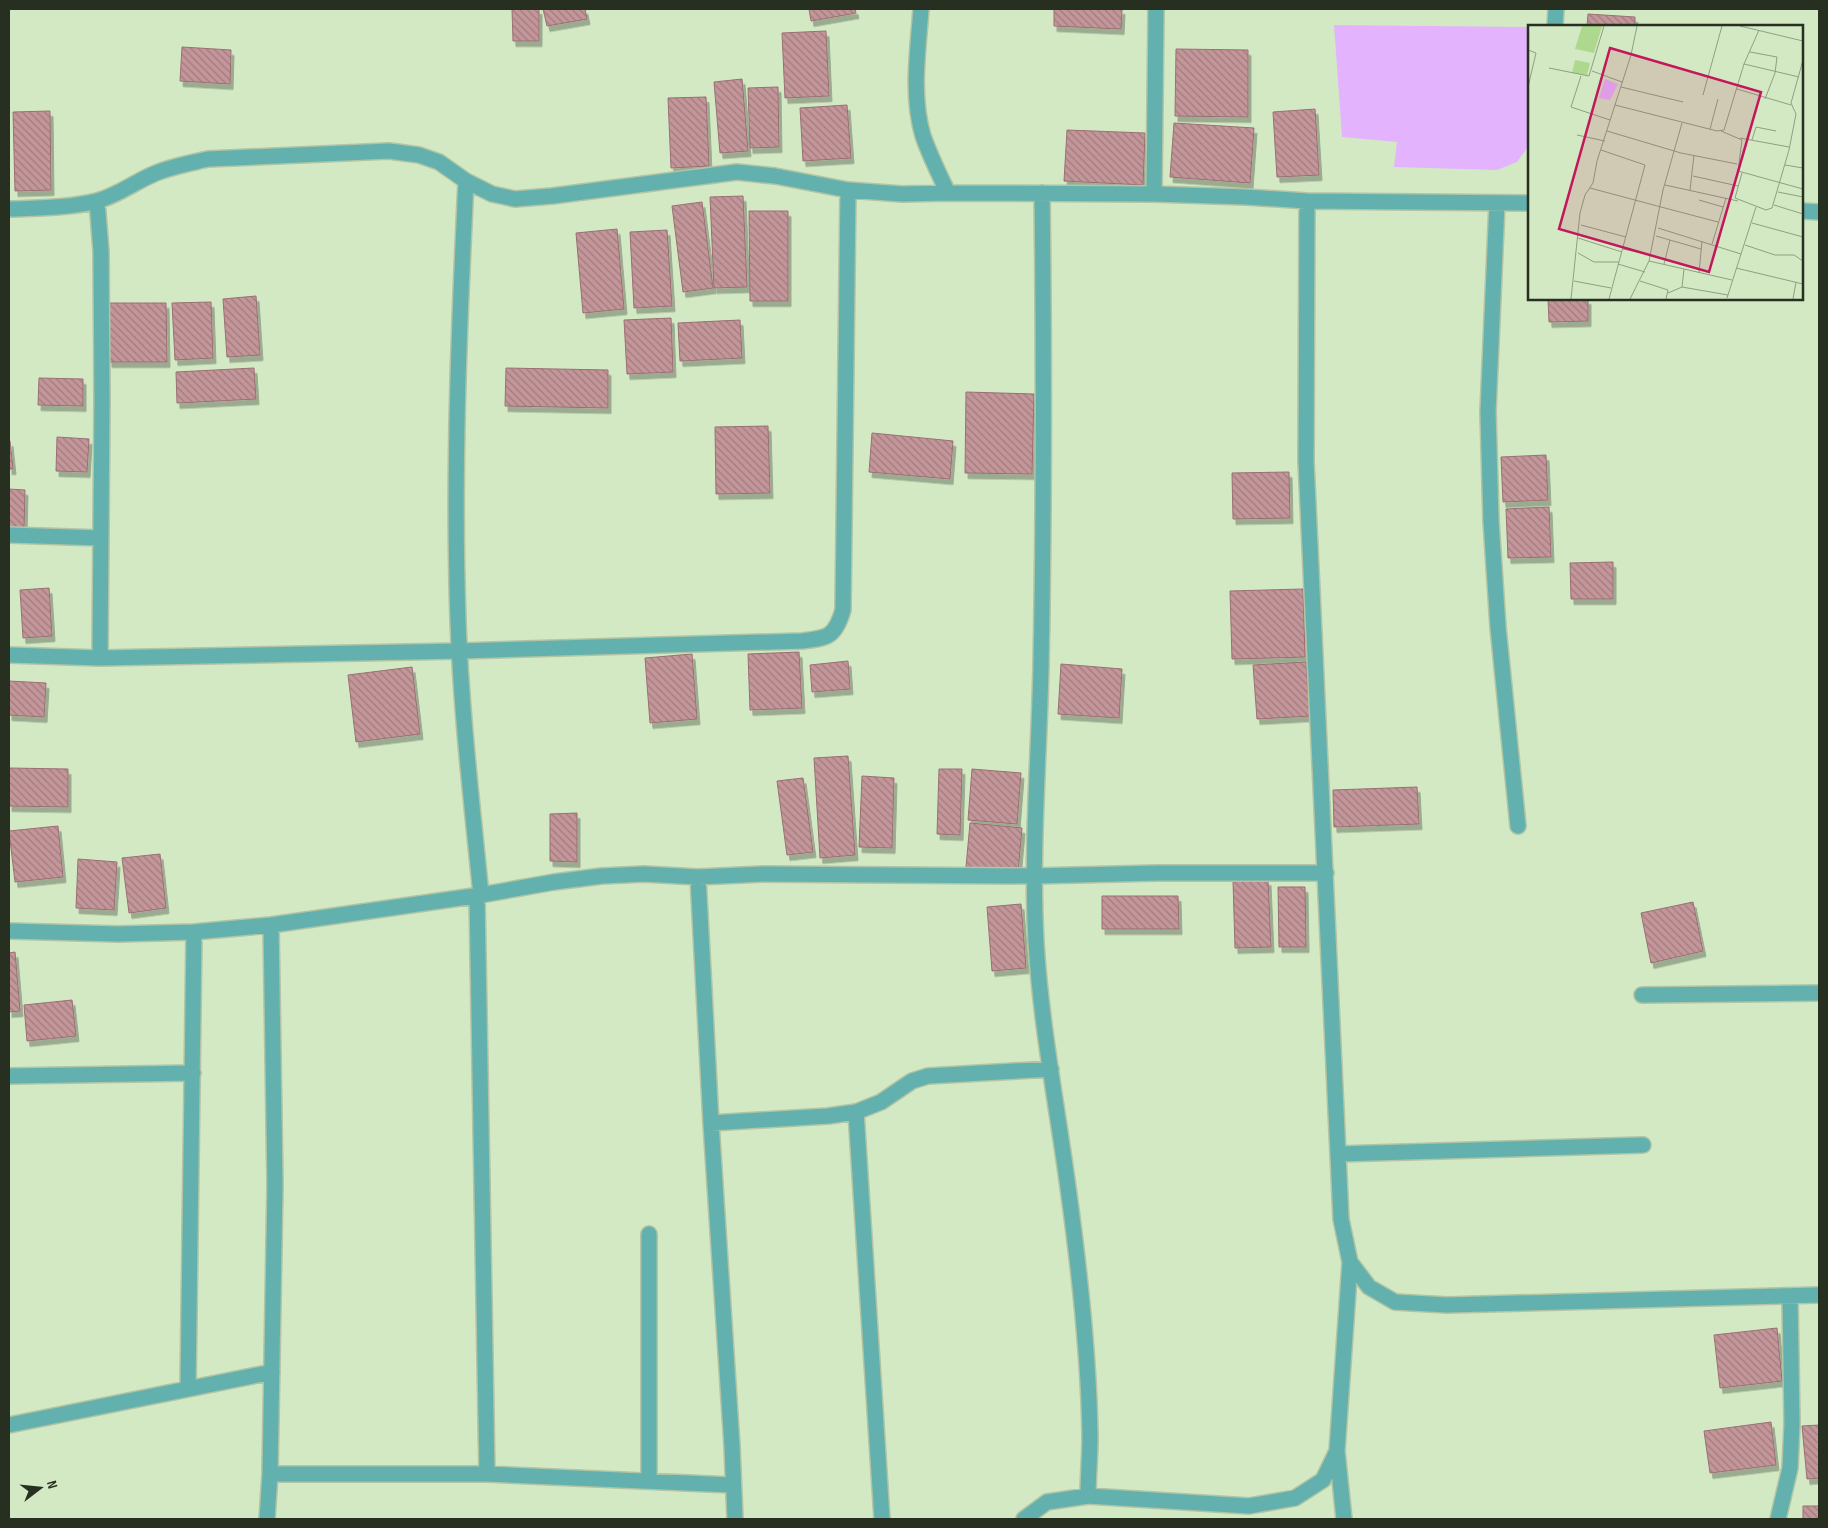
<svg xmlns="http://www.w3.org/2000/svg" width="1828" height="1528" font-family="'Sofia Sans Condensed',sans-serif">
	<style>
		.water { fill: #e3b4fd }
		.building { fill: url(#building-back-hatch); stroke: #9a6f73; filter: url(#shadow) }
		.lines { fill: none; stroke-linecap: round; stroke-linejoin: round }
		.minor-casing { stroke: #b1c4a3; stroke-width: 18 }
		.minor { stroke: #63b1ae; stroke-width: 15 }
		.inset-road { fill: none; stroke: #8e9f83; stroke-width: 1 }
		.view { fill: #c2185b; fill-opacity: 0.15; stroke: #c2185b; stroke-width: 2.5 }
		.inset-edge { fill: none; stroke: #272f21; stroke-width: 2.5 }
	</style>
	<defs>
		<pattern id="building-back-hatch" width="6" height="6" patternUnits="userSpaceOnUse" patternTransform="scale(1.25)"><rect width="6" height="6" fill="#c4969a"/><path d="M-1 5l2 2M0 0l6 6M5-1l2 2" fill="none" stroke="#9f7b7d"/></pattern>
		<filter id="shadow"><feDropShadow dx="3" dy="5.5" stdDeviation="0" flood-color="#0004"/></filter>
	</defs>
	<rect width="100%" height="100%" fill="#d3e9c4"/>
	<path class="water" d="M 1334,25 L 1528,27 L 1527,148 L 1517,162 L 1497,170 L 1394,167 L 1397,142 L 1342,137 Z"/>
	<path class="building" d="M 512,9 L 539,9 L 539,41 L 513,41 Z
		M 543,9 L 585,9 L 587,19 L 547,26 Z
		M 809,9 L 855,9 L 856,13 L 811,21 Z
		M 1054,9 L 1122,9 L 1121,29 L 1054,26 Z
		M 1588,14 L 1635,17 L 1635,26 L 1587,26 Z
		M 826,31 L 829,96 L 785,98 L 782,33 Z
		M 182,47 L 231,50 L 230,84 L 180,81 Z
		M 1176,49 L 1248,50 L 1248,117 L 1175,116 Z
		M 742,79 L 748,151 L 720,153 L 714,82 Z
		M 778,87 L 779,147 L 750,148 L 748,88 Z
		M 706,97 L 709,166 L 671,168 L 668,98 Z
		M 847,105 L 851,158 L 803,161 L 800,108 Z
		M 1315,109 L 1319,175 L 1277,177 L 1273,112 Z
		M 50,111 L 51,190 L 15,191 L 13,112 Z
		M 1174,123 L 1254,128 L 1250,183 L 1170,177 Z
		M 1067,130 L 1145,133 L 1143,185 L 1064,181 Z
		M 743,196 L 747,287 L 714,288 L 710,197 Z
		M 702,202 L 713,288 L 683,292 L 672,206 Z
		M 749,211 L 788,211 L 788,301 L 750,301 Z
		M 617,229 L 624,309 L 583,313 L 576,233 Z
		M 667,230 L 672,306 L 634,308 L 630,232 Z
		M 256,296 L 260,355 L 227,357 L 223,299 Z
		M 1548,299 L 1588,299 L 1588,321 L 1549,322 Z
		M 211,302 L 213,358 L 175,360 L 172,303 Z
		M 108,303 L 166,303 L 167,362 L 109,362 Z
		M 671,318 L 673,372 L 627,374 L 624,320 Z
		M 740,320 L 742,358 L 680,361 L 678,323 Z
		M 254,368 L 256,399 L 177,403 L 176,372 Z
		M 506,368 L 608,370 L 608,408 L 505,406 Z
		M 39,378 L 83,379 L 83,406 L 38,405 Z
		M 966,392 L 1034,394 L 1032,474 L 965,473 Z
		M 768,426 L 770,493 L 716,494 L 715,427 Z
		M 872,433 L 953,441 L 950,479 L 869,472 Z
		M 57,437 L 89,439 L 87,472 L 56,471 Z
		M 9,441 L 10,441 L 13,469 L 9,469 Z
		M 1546,455 L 1548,500 L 1503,502 L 1501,457 Z
		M 1289,472 L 1290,518 L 1233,519 L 1232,473 Z
		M 9,489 L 25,490 L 24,528 L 9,528 Z
		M 1549,507 L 1551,557 L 1508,558 L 1506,509 Z
		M 1613,562 L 1613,599 L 1571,599 L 1570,563 Z
		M 49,588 L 52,636 L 23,638 L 20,590 Z
		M 1303,589 L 1305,657 L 1232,659 L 1230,591 Z
		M 799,652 L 802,708 L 750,710 L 748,654 Z
		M 692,654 L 697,719 L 650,723 L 645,658 Z
		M 848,661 L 850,689 L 812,692 L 810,665 Z
		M 1306,662 L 1310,716 L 1257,719 L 1253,665 Z
		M 1061,664 L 1122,669 L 1119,718 L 1058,714 Z
		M 412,667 L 420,734 L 356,742 L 348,675 Z
		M 9,681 L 46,683 L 44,717 L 9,715 Z
		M 848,756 L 855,855 L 820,858 L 814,758 Z
		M 9,768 L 68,769 L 68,807 L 9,806 Z
		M 939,769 L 962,769 L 960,835 L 937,834 Z
		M 972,769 L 1021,773 L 1017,824 L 968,820 Z
		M 862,776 L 894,778 L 892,848 L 859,847 Z
		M 803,778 L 813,852 L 787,855 L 777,781 Z
		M 1417,787 L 1419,824 L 1334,827 L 1333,790 Z
		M 577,813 L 577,862 L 550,861 L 550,814 Z
		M 970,823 L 1022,828 L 1018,872 L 966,867 Z
		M 58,826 L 63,877 L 15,882 L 9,831 Z
		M 160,854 L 166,908 L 129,913 L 122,858 Z
		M 78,859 L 117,862 L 114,910 L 76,908 Z
		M 1268,880 L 1271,947 L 1235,948 L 1233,881 Z
		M 1278,887 L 1305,887 L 1306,947 L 1279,947 Z
		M 1102,896 L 1178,896 L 1179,929 L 1102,929 Z
		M 1693,902 L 1703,951 L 1651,963 L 1641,913 Z
		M 1021,904 L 1026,968 L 992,971 L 987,907 Z
		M 15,952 L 20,1011 L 9,1012 L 9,953 Z
		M 72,1000 L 76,1036 L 27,1041 L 24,1005 Z
		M 1777,1328 L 1782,1381 L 1720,1388 L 1714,1335 Z
		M 1771,1422 L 1776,1465 L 1710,1473 L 1704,1431 Z
		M 1819,1425 L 1819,1478 L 1807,1479 L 1802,1426 Z
		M 1803,1506 L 1819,1506 L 1819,1519 L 1803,1519 Z"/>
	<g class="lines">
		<g class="minor-casing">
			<path id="minor" d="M 921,9 C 918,50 911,96 923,136 C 930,156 939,174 948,193
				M 1555,26 L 1556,9
				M 466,181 C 459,327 453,473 458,620 C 461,712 472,804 481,895
				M 1042,193 C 1044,351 1044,508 1041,666 C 1039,758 1031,850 1036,942 C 1041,1027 1058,1111 1069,1195 C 1080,1275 1089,1358 1090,1437 C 1090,1457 1088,1477 1088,1496
				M 1154,194 L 1156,9
				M 97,201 L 101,251 L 102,400 L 100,658
				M 1307,201 L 1306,461 L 1341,1219 L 1350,1262 L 1369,1287 L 1395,1302 L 1447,1305 L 1819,1295
				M 1497,203 L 1488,412 L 1491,521 L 1498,627 L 1518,826
				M 9,209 C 38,208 69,208 97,201 C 119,195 136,181 156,173 C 173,166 191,163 208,159 L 389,151 L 419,155 L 439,162 L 466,181 L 492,194 L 515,199 L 552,196 L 737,172 L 775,176 L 848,190 L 902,194 L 948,193 L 1154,194 L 1246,197 L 1307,201 L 1529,203
				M 1802,211 L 1819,212
				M 9,535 L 101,538
				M 9,655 L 100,658 L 460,651 L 802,641 C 828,638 835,637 843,610 L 848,190
				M 698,877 L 711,1123 L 732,1446 L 735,1519
				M 477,896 L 487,1474
				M 9,931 L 118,934 L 194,932 L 271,925 L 481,895 L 554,882 L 602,876 L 644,874 L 698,877 L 763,874 L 1034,876 L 1158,873 L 1326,873
				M 1642,995 L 1819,993
				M 9,1076 L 193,1073
				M 856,1112 L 882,1519
				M 711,1123 L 828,1116 L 856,1112 L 881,1102 L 912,1081 L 928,1076 L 1051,1069
				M 1338,1154 L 1643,1145
				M 649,1234 L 649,1481
				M 188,1389 L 194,932
				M 9,1425 L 272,1372
				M 1337,1451 L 1344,1519
				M 270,1474 L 487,1474 L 732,1485
				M 267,1519 L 270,1474 L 275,1185 L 271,925
				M 1024,1519 L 1047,1502 L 1088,1496 L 1249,1506 L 1295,1498 L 1323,1480 L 1337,1451 L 1350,1262
				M 1778,1519 L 1790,1468 L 1792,1424 L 1790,1297"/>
		</g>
		<use href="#minor" class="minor"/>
	</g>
	<g transform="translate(1528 25)">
		<rect width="275" height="275" fill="#d3e9c4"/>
		<path d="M 54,1 L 74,1 L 66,28 L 47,24 ZM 47,35 L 62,38 L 59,50 L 44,48 Z" fill="#add88e"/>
		<path d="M 77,54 L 90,59 L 82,75 L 71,73 Z" fill="#e3b4fd"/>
		<path class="inset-road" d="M 212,1 L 275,16M 0,25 L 8,28 L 0,62M 222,27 L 249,32 L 247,48 L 237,74M 216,39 L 271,52M 21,43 L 61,51 L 76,1M 64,46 L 94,57M 53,51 L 43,82 L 82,95M 93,62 L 155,77M 209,64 L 263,80M 175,70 L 194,1M 87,80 L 189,106 L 196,105 L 216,39 L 231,5M 182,104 L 190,74M 79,106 L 153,128 L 209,139M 193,106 L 214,115 L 210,146 L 275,164M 49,110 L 77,116M 212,113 L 261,122M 224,115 L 228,102 L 248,106M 73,125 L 117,140 L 81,274M 257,140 L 275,143M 214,148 L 207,173 L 238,185 L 244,183 L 261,125 L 268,89 L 263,78 L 275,35M 165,151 L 210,161M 137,160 L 210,176M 62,163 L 133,182M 162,165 L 166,130M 250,167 L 275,172M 171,175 L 195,182M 246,180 L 275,189M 133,182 L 190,197M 224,198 L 275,212M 53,200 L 98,212M 130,203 L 213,229M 128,211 L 173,224M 50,213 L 94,227M 184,219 L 198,173M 217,220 L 247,230 L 266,230 L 275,236M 95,224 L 123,230M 50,228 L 66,237 L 91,237M 121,236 L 204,255M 90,239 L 117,247M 136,239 L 142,215M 208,243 L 275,259M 171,248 L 174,216M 46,256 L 83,263M 112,256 L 140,265 L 138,274M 154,262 L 156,244M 140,268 L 154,262 L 200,270M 199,273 L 228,182M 43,274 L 52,188 L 57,170 L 65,158 L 69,136 L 103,30 L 109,1M 102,274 L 121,236 L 135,165 L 154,98M 265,274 L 268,257"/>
		<path class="view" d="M 82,23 L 233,67 L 181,247 L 31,204 Z"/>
		<rect width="275" height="275" class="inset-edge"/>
	</g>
	<rect width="1828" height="1528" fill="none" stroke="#272f21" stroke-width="20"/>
	<g transform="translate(40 1488) rotate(74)" stroke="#d3e9c4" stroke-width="4" paint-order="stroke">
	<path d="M0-4L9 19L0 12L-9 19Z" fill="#272f21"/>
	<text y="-8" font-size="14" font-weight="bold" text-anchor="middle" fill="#272f21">N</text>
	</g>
</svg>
